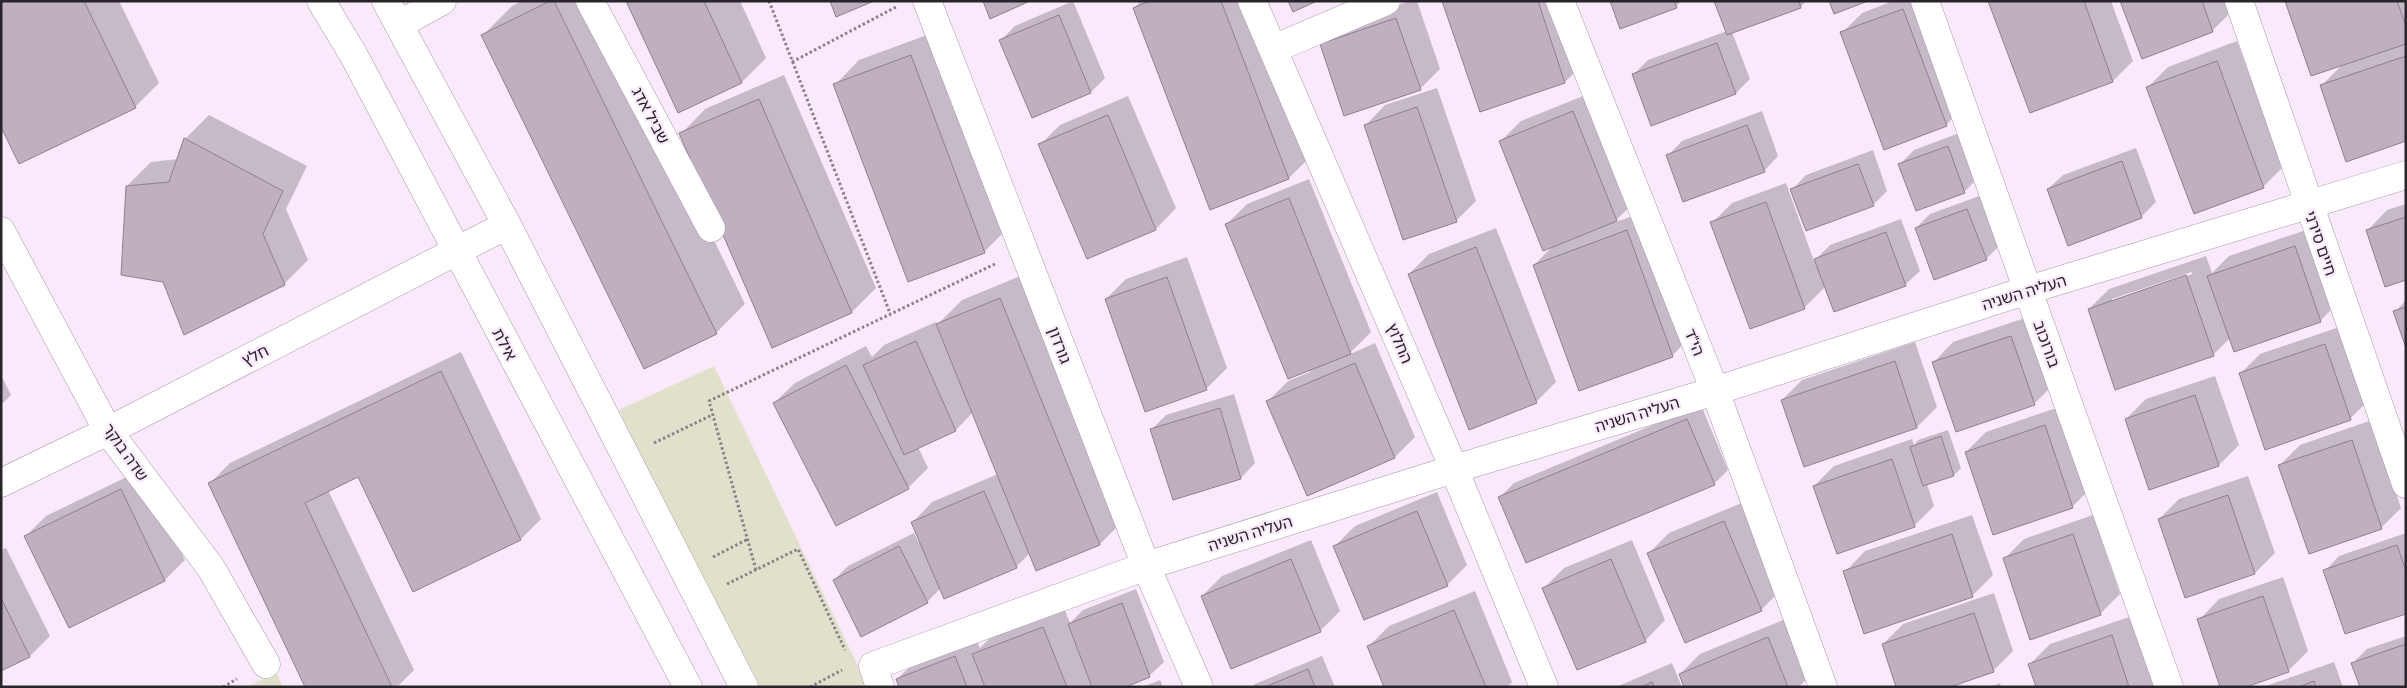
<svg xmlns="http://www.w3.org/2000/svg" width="2407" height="688" font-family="Barlow,'Noto Sans Hebrew',sans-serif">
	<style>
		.green { fill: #e1e1cb }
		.shadow { fill: #0003; fill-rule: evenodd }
		.building { fill: #bfafbf; stroke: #8e808f }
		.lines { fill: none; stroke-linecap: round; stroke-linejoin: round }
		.minor-casing { stroke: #a798a8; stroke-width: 29 }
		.path { stroke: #8b818c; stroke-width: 3; stroke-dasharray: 2.5 2.5; stroke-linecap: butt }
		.minor { stroke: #fff; stroke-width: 28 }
		.labels { text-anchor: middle; stroke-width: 4.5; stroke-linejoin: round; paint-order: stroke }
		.street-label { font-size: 16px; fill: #29242a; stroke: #f9e9fa }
	</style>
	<rect width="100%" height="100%" fill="#f9e9fa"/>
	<path class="green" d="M 714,366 L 868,687 L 751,687 L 619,410 Z
		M 276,672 L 283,687 L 247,687 Z"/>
	<path class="shadow" d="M 1,1 L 119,1 L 159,83 L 135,107 Z
		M 522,1 L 598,1 L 745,304 L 716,333 L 483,35 L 512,6 Z
		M 627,1 L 740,1 L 766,58 L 742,82 L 678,111 Z
		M 1073,1 L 1105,78 L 1091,92 L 1001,40 L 1015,26 Z
		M 1141,1 L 1254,1 L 1313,154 L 1289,178 L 1134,8 Z
		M 1410,1 L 1417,1 L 1440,69 L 1420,89 L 1321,44 L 1341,24 Z
		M 1443,1 L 1564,1 L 1585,62 L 1565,82 L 1480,110 Z
		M 1611,1 L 1681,1 L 1676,7 Z
		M 1716,1 L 1806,1 L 1801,6 L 1732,32 L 1750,79 L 1736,93 L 1633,75 L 1648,60 L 1727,31 Z
		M 1893,1 L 1928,1 L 1966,105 L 1946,125 L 1842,33 L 1862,13 Z
		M 1990,1 L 2111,1 L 2133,61 L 2113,81 L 2030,111 Z
		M 2122,1 L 2229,1 L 2232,11 L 2212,31 Z
		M 2287,1 L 2406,1 L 2406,140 L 2321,86 L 2343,64 Z
		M 935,32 L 1009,227 L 984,252 L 835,85 L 859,60 Z
		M 2237,41 L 2283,167 L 2263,187 L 2148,87 L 2168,67 Z
		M 784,75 L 876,288 L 852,312 L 773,346 L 681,134 L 705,109 Z
		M 1437,88 L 1476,201 L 1456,221 L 1365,126 L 1385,105 Z
		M 1593,92 L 1637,200 L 1613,223 L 1647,211 L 1692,335 L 1672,356 L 1534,265 L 1554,245 L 1501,141 L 1521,121 Z
		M 1128,96 L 1176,208 L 1156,229 L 1087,258 L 1040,145 L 1060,125 Z
		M 1762,111 L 1778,156 L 1764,171 L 1668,155 L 1682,141 Z
		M 209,115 L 307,166 L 286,209 L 308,260 L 284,284 L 164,281 L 127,186 L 151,162 L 178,159 L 185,139 Z
		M 1962,132 L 1979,177 L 1964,192 L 1900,164 L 1914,150 Z
		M 2136,148 L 2156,202 L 2141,217 L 2048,189 L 2063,175 Z
		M 1873,150 L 1887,191 L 1873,205 L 1792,190 L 1806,175 Z
		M 1309,179 L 1371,332 L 1348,355 L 1375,343 L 1415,437 L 1395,457 L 1308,494 L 1268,401 L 1288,381 L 1310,372 L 1227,224 L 1247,204 Z
		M 1786,183 L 1814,261 L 1830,245 L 1901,219 L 1920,271 L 1905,285 L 1826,286 L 1804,308 L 1712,223 L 1732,203 Z
		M 1982,195 L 2000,245 L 1986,259 L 1916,228 L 1930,214 Z
		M 2406,204 L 2406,278 L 2367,231 L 2387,210 Z
		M 2315,227 L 2340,301 L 2320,321 L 2230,338 L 2213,355 L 2089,309 L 2109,289 L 2206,256 L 2212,273 L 2229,256 ZM 2192,272 L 2192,274 L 2112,302 L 2112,299 Z
		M 1496,228 L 1556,382 L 1536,402 L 1409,274 L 1429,254 Z
		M 1187,257 L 1227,368 L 1206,389 L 1106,299 L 1126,279 Z
		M 1025,274 L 1124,520 L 1100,544 L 1037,569 L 1030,553 L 1016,567 L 941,588 L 927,602 L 834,580 L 848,566 L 914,533 L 919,543 L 921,543 L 912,523 L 932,502 L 998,474 L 973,412 L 956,430 L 918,447 L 928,468 L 908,488 L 774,403 L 795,383 L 866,346 L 872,357 L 884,345 L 936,322 L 937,325 L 962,300 Z
		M 2406,300 L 2406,344 L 2395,312 Z
		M 2031,316 L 2054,384 L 2034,404 L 1933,363 L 1953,342 Z
		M 2345,325 L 2370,399 L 2350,419 L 2240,374 L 2260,354 Z
		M 1915,342 L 1937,407 L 1917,427 L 1805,465 L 1782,400 L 1802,380 Z
		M 461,352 L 541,519 L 521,539 L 414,590 L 359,475 L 328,490 L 414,670 L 397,687 L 307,687 L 210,483 L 230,463 Z
		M 1,375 L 11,395 L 1,405 Z
		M 2215,376 L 2239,445 L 2219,465 L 2126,419 L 2146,399 Z
		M 1234,394 L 1255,463 L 1241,478 L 1173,499 L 1152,429 L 1166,415 Z
		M 1701,405 L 1728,470 L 1714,484 L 1500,497 L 1514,483 Z
		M 2065,405 L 2092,487 L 2072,507 L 1966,452 L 1986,432 Z
		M 2372,420 L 2401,508 L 2381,528 L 2280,465 L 2300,445 Z
		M 1948,430 L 1961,468 L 1954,475 L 1927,484 L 1934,506 L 1914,526 L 1814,486 L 1834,466 L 1912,439 L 1914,445 L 1918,440 Z
		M 141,470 L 185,560 L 165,580 L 69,627 L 26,536 L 46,516 Z
		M 2248,476 L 2275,553 L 2255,573 L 2159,519 L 2179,499 Z
		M 1437,492 L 1467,565 L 1447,585 L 1335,546 L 1355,526 Z
		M 1744,502 L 1781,590 L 1761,610 L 1649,553 L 1669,533 Z
		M 1972,515 L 1993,575 L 1973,595 L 1865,632 L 1845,572 L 1865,551 Z
		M 2093,515 L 2120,594 L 2100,614 L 2004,559 L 2024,539 Z
		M 2406,533 L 2406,612 L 2325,571 L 2339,556 Z
		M 1311,540 L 1340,611 L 1320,631 L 1202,596 L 1222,576 Z
		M 1632,540 L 1665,620 L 1645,641 L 1544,588 L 1564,568 Z
		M 6,548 L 50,636 L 30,656 L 1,670 L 1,550 Z
		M 2283,577 L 2308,651 L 2288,671 L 2199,620 L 2219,599 Z
		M 1136,589 L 1164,662 L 1149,676 L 1122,687 L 900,687 L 897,679 L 918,659 L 975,637 L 980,648 L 994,634 L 1064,608 L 1070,623 L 1083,610 Z
		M 1475,591 L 1512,682 L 1508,687 L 1386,687 L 1369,646 L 1389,626 Z
		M 1994,593 L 2013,651 L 1993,671 L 1883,644 L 1903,624 Z
		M 2132,616 L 2156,687 L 2037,687 L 2030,664 L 2050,644 Z
		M 1788,618 L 1811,674 L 1799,687 L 1685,687 L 1680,674 L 1700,654 Z
		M 2406,636 L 2406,687 L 2353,663 L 2367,649 Z
		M 1322,656 L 1335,687 L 1252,687 L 1255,684 Z
		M 2334,662 L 2343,687 L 2263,687 Z
		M 1672,663 L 1682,687 L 1616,687 Z
		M 1160,680 L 1163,687 L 1142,687 Z
		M 2000,683 L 2001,687 L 1990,687 Z"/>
	<path class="building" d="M 1,1 L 84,1 L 136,108 L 19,164 L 1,127 Z
		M 550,1 L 554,1 L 717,334 L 644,369 L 481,35 Z
		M 626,1 L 704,1 L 742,83 L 678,113 Z
		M 830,1 L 874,1 L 836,17 Z
		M 983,1 L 1030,1 L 990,19 Z
		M 1150,1 L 1221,1 L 1289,179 L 1210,210 L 1133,8 Z
		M 1288,1 L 1317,1 L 1293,12 Z
		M 1442,1 L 1538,1 L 1565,83 L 1480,112 Z
		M 1610,1 L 1674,1 L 1677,8 L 1620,29 Z
		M 1714,1 L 1799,1 L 1801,8 L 1727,35 Z
		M 1829,1 L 1868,1 L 1834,14 Z
		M 1988,1 L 2084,1 L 2113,82 L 2030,113 Z
		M 2120,1 L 2202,1 L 2213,32 L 2142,59 Z
		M 2285,1 L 2397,1 L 2406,26 L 2406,44 L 2311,76 Z
		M 1903,9 L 1947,126 L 1884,150 L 1840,32 Z
		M 1059,15 L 1091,93 L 1032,118 L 999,40 Z
		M 1396,18 L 1421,90 L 1344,116 L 1320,44 Z
		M 1717,43 L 1736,94 L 1651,126 L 1632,74 Z
		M 911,55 L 985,253 L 908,282 L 833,84 Z
		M 2406,56 L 2406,141 L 2346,162 L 2320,85 Z
		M 2217,61 L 2264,188 L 2194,214 L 2146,87 Z
		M 759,99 L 852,313 L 772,348 L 679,133 Z
		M 1417,107 L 1457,222 L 1403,240 L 1364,125 Z
		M 1573,111 L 1617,221 L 1543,251 L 1499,141 Z
		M 1108,115 L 1156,230 L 1087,259 L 1038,144 Z
		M 1747,125 L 1765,172 L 1683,202 L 1666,155 Z
		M 184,138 L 283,191 L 263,234 L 285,285 L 184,335 L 163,282 L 121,275 L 126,186 L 169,182 Z
		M 1948,146 L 1965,193 L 1916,211 L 1898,164 Z
		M 2122,161 L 2142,218 L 2068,246 L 2047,189 Z
		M 1858,164 L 1874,206 L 1806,231 L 1790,189 Z
		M 1289,198 L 1351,354 L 1288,379 L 1225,224 Z
		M 1766,202 L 1805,309 L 1750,329 L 1710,222 Z
		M 1967,209 L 1987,260 L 1934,280 L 1915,228 Z
		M 2406,217 L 2406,280 L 2385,287 L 2366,230 Z
		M 1627,230 L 1673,357 L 1579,391 L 1533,265 Z
		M 1886,232 L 1906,286 L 1834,312 L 1814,259 Z
		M 2295,246 L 2321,322 L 2234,352 L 2207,276 Z
		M 1476,247 L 1537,403 L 1469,430 L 1408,274 Z
		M 2186,275 L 2214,356 L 2115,390 L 2088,309 Z
		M 1167,277 L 1207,390 L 1145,412 L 1105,299 Z
		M 1000,298 L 1100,545 L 1036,571 L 936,324 Z
		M 2406,307 L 2406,348 L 2393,311 Z
		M 2011,336 L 2035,405 L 1956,432 L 1932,362 Z
		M 916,341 L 956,431 L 904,455 L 863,365 Z
		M 2325,344 L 2351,420 L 2265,450 L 2239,373 Z
		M 1895,361 L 1917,428 L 1804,467 L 1781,400 Z
		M 1355,363 L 1395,458 L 1307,496 L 1266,401 Z
		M 846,365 L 909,489 L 836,526 L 773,403 Z
		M 441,371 L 521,540 L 413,592 L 358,477 L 305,503 L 392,687 L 305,687 L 208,483 Z
		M 2195,395 L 2219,466 L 2149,490 L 2125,419 Z
		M 1220,408 L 1241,479 L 1173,500 L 1150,429 Z
		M 1687,419 L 1715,485 L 1526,563 L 1498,497 Z
		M 2045,425 L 2073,508 L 1993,535 L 1965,452 Z
		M 1941,436 L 1954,476 L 1923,486 L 1910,447 Z
		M 2352,440 L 2382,529 L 2309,554 L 2278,465 Z
		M 1892,459 L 1915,527 L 1837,554 L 1813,486 Z
		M 121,489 L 165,581 L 69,628 L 24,536 Z
		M 984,491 L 1017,568 L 944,599 L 911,522 Z
		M 2228,495 L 2255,574 L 2185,598 L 2158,519 Z
		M 1417,511 L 1448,586 L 1364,620 L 1333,546 Z
		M 1724,521 L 1762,611 L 1685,643 L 1647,553 Z
		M 1952,534 L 1973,597 L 1864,634 L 1843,571 Z
		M 2073,534 L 2101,615 L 2030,640 L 2003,558 Z
		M 2397,545 L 2406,571 L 2406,614 L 2345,634 L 2323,570 Z
		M 899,546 L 928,603 L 861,637 L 833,580 Z
		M 1291,559 L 1321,632 L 1231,669 L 1201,596 Z
		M 1611,559 L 1646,642 L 1577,670 L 1542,588 Z
		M 2263,596 L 2289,672 L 2246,687 L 2220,687 L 2197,619 Z
		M 1,598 L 30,657 L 1,671 Z
		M 1122,603 L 1150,677 L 1126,687 L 1092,687 L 1068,624 Z
		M 1454,610 L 1486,687 L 1384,687 L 1367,646 Z
		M 1974,613 L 1994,672 L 1950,687 L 1896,687 L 1882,644 Z
		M 1043,627 L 1067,687 L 985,687 L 972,654 Z
		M 2112,635 L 2129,687 L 2036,687 L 2028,664 Z
		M 1768,637 L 1788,687 L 1684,687 L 1679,674 Z
		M 2406,644 L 2406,687 L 2360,687 L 2351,663 Z
		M 955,656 L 967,687 L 899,687 L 896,679 Z
		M 1308,669 L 1315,687 L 1265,687 Z
		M 2314,681 L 2316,687 L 2299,687 Z
		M 1652,682 L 1654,687 L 1641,687 Z"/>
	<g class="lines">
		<g class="minor-casing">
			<path id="minor" d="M 321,1 L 353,54 L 688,687
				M 386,1 L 507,225 L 744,687
				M 590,1 L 711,228
				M 927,1 L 1146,566 L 1199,687
				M 1252,1 L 1454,469 L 1544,687
				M 1560,1 L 1715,391 L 1823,687
				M 1925,1 L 2169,687
				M 2239,1 L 2406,484
				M 400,24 L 442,1
				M 1273,49 L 1386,1
				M 1,231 L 108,431 L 211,568 L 266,664
				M 1,483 L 108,431 L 507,225
				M 880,687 L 873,666 L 1146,566 L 1454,469 L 1715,391 L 2028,290 L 2406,175"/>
		</g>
		<path class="path" d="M 769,1 L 890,313
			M 792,62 L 896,7
			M 654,443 L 712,415
			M 713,557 L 748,539
			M 756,570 L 709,401 L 995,264
			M 727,584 L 798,549 L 845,650
			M 223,687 L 237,679
			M 810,687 L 842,670"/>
		<use href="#minor" class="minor"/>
	</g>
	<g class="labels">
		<g class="street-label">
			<text transform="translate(651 115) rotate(62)" y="6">שביל אדג</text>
			<text transform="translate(2321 243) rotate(71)" y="6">חיים סירני</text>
			<text transform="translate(2024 292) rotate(-17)" y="6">העליה השניה</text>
			<text transform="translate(1695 342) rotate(68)" y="6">הי"ד</text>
			<text transform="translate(1400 343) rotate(67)" y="6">החלוץ</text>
			<text transform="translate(505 344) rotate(62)" y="6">אילת</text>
			<text transform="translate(2047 344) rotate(70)" y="6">בורוכוב</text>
			<text transform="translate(1060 345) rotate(69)" y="6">גורדון</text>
			<text transform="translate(255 355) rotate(-27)" y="6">חלץ</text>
			<text transform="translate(1637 414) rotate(-17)" y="6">העליה השניה</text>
			<text transform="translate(126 452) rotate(55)" y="6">שדה בוקר</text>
			<text transform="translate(1250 533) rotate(-17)" y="6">העליה השניה</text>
		</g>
	</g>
	<rect width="2407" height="688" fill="none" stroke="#29242a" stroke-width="5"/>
</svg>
